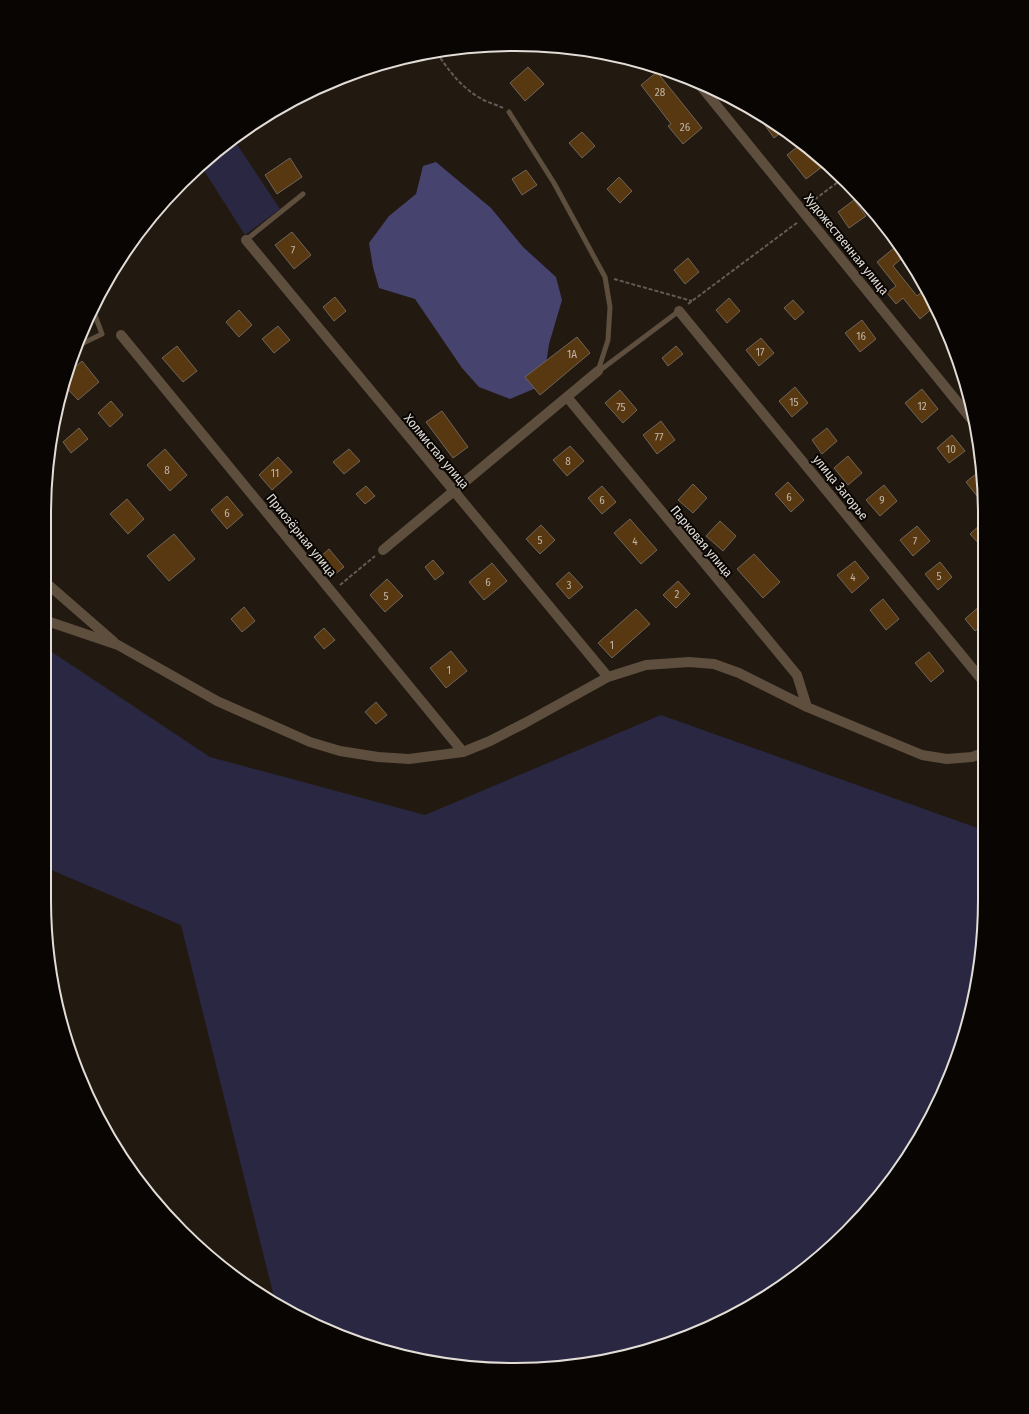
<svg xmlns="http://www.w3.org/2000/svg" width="1029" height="1414" font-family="'Fira Sans Condensed',sans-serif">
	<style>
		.green { fill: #292742 }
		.forest { fill: #46446e }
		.building { fill: #583811; stroke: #70655a }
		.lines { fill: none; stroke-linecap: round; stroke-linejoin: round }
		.path { stroke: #645c54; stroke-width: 2; stroke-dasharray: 4 2; stroke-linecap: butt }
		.service { stroke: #5d4e3e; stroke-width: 5 }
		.minor { stroke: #5d4e3e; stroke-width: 10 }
		.labels { text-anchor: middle; stroke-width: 4; stroke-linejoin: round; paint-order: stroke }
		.number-label { font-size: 11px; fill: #c0b4a6 }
		.street-label { font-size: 13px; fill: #e3ddd7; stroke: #080503 }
		.rim { fill: none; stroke: #e3ddd7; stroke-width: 2 }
	</style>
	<rect width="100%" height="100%" fill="#221910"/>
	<path class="green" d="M 236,143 L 280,209 L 245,235 L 201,166 Z
		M 44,650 L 52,652 L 210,757 L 425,815 L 661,715 L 983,830 L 984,931 L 969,1021 L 936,1108 L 868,1210 L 801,1273 L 695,1334 L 576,1366 L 514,1370 L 423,1361 L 307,1322 L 275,1301 L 181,925 L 44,867 Z"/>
	<path class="forest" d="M 436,162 L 491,208 L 523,247 L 556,277 L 562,300 L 549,344 L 543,385 L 510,399 L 479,387 L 462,368 L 415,299 L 379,288 L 373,267 L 369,243 L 389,216 L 416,194 L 423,166 Z"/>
	<path class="building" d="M 528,67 L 544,84 L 525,101 L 510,83 Z
		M 657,72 L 702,128 L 683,144 L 668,126 L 671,124 L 641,85 Z
		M 758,113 L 780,129 L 783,131 L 774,138 L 757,114 Z
		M 582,132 L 595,146 L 582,158 L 569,143 Z
		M 801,144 L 827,163 L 806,179 L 787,155 Z
		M 290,158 L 302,177 L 277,194 L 265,175 Z
		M 526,170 L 537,185 L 522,195 L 512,179 Z
		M 619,177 L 632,191 L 620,203 L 607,189 Z
		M 854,200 L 866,216 L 849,228 L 838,212 Z
		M 292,232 L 311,255 L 294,269 L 275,245 Z
		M 894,248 L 902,258 L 893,266 L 917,296 L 924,290 L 934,307 L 920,319 L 903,298 L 896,304 L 887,293 L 896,286 L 877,262 Z
		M 688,258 L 699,272 L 685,284 L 674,270 Z
		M 335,297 L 346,311 L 334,321 L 323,307 Z
		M 729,298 L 740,311 L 727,323 L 716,310 Z
		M 793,300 L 804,312 L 795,320 L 784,308 Z
		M 239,310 L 252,325 L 239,337 L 226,322 Z
		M 862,320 L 876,339 L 860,352 L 845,333 Z
		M 278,326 L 290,340 L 274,353 L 262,339 Z
		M 577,337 L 590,353 L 540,395 L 525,377 Z
		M 761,338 L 774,353 L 759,366 L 746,350 Z
		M 177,346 L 197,371 L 183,382 L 162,358 Z
		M 676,346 L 683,354 L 668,366 L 662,358 Z
		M 82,361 L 99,382 L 78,400 L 63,384 L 66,375 Z
		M 795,387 L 808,403 L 792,417 L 779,401 Z
		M 922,389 L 938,409 L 922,423 L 905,403 Z
		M 620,390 L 637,410 L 623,423 L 605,403 Z
		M 111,401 L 123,415 L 110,427 L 98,413 Z
		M 442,411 L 468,447 L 453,458 L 426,422 Z
		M 661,421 L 675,440 L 657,454 L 643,435 Z
		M 79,428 L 88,439 L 71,453 L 63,442 Z
		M 827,428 L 837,441 L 822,454 L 812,440 Z
		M 952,435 L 965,451 L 949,463 L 937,448 Z
		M 570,446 L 584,461 L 567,476 L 553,460 Z
		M 165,449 L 187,475 L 170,491 L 147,465 Z
		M 349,449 L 360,461 L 344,474 L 333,462 Z
		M 848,456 L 862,473 L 848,485 L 834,468 Z
		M 278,457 L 292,472 L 272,490 L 259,475 Z
		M 981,470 L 981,501 L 966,482 Z
		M 788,482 L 804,500 L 791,512 L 775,494 Z
		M 693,484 L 707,498 L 693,513 L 678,500 Z
		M 884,485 L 897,501 L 880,516 L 866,500 Z
		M 366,486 L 375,496 L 365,504 L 356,494 Z
		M 602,486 L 616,502 L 602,514 L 588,498 Z
		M 227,496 L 243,515 L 227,529 L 211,510 Z
		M 127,499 L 144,519 L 128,534 L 110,514 Z
		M 630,519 L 657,550 L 641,564 L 614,533 Z
		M 720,521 L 736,536 L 723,551 L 706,536 Z
		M 981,524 L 981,540 L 982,547 L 970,534 Z
		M 541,525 L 555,540 L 540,554 L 526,539 Z
		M 917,526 L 930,541 L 913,556 L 900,540 Z
		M 174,534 L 195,559 L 169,581 L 147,556 Z
		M 329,549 L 344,567 L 333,576 L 318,559 Z
		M 754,554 L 780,582 L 763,598 L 737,569 Z
		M 433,560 L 444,573 L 435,580 L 425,567 Z
		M 855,561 L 869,578 L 852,593 L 837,575 Z
		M 940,562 L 952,577 L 938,590 L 925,574 Z
		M 492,563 L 507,581 L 484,600 L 469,582 Z
		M 569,572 L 583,587 L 569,599 L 556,584 Z
		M 387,579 L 403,596 L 385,612 L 370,595 Z
		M 678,581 L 690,594 L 676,608 L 663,595 Z
		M 883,599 L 899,619 L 886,630 L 870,610 Z
		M 982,604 L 982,625 L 975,631 L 965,619 Z
		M 244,607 L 255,621 L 242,632 L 231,619 Z
		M 636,609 L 650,624 L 612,658 L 598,643 Z
		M 324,628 L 335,640 L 324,649 L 314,637 Z
		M 451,651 L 467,671 L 446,688 L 430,668 Z
		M 929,652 L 944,671 L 931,682 L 915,663 Z
		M 376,702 L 387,715 L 376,724 L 365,712 Z"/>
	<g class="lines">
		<path class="path" d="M 437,53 C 449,71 461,87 480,98 C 487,103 496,104 503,108
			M 810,203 L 842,179
			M 614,279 L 692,301
			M 688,304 L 798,222
			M 340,585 L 375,556"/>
		<path class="service" d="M 509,112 L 554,183 L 605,277 L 610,307 L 608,340 L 598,371
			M 246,240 L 303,194
			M 75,347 L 102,334 L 93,310
			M 599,371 L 679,311"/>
		<path class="minor" d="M 700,85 L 972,420
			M 246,240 L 608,677
			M 679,311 L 982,680
			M 121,335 L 463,752
			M 567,397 L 797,675 L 807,707
			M 383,550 L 598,371
			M 44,581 L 114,642
			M 44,620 L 118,645 L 217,701 L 310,742 L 340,751 L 378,757 L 409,759 L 463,752 L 490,741 L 525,723 L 608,677 L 646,665 L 689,662 L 714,664 L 739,673 L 807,707 L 922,755 L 947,759 L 972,757 L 983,753"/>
	</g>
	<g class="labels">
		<g class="number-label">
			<text x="660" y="96">28</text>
			<text x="685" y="131">26</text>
			<text x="293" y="254">7</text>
			<text x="861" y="340">16</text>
			<text x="760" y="356">17</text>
			<text x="572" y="358">1А</text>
			<text x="794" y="406">15</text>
			<text x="922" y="410">12</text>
			<text x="621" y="411">75</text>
			<text x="659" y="441">77</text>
			<text x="951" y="453">10</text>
			<text x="568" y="465">8</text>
			<text x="167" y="474">8</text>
			<text x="275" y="477">11</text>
			<text x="789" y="501">6</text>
			<text x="602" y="504">6</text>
			<text x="882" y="504">9</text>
			<text x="227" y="517">6</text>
			<text x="540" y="544">5</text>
			<text x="635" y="545">4</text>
			<text x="915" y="545">7</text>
			<text x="939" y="580">5</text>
			<text x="853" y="581">4</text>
			<text x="488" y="586">6</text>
			<text x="569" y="589">3</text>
			<text x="677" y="598">2</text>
			<text x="386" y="600">5</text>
			<text x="612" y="649">1</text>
			<text x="449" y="674">1</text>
		</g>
		<g class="street-label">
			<text transform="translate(847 244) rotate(51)" y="5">Художественная улица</text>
			<text transform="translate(437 451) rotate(50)" y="5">Холмистая улица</text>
			<text transform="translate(841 487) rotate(51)" y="5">улица Загорье</text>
			<text transform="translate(302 535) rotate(51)" y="5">Приозёрная улица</text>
			<text transform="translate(702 541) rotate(50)" y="5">Парковая улица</text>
		</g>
	</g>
	<path d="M0 0H1029V1414H0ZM514 51H515A463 463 0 0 1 978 514V900A463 463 0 0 1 515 1363H514A463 463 0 0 1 51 900V514A463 463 0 0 1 514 51Z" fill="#080503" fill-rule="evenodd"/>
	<path class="rim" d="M514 51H515A463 463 0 0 1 978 514V900A463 463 0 0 1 515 1363H514A463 463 0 0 1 51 900V514A463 463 0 0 1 514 51Z"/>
</svg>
